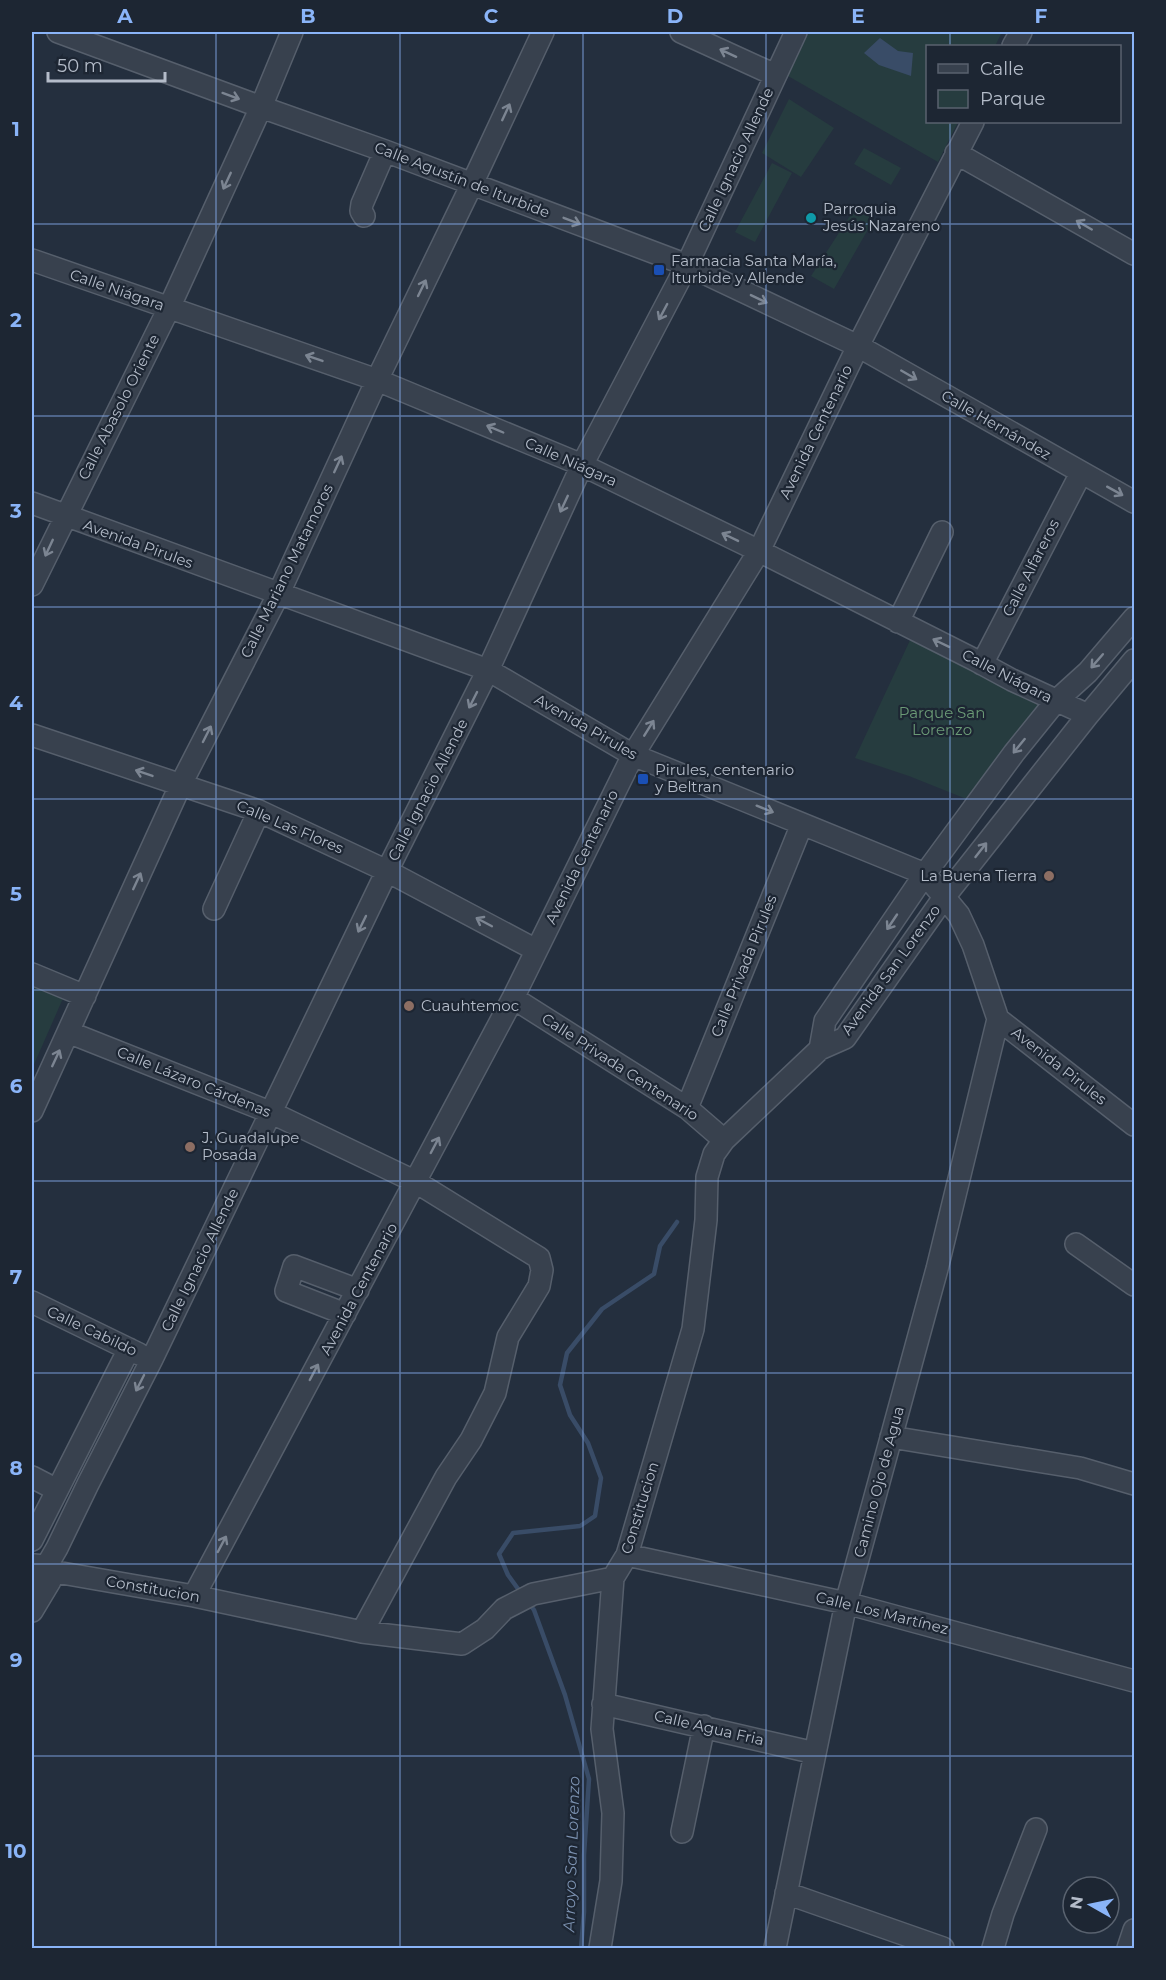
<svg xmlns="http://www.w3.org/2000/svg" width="1166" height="1980" font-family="Montserrat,sans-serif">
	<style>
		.green { fill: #263c3f }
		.water { fill: #394c67 }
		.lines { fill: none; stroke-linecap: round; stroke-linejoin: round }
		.stream { stroke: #394c67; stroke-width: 4.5 }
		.minor-casing { stroke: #565f6c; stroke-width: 24 }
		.minor { stroke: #38414e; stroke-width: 21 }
		.oneway { stroke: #7c8592 }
		.grid { fill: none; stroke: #8ab4f8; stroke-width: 1.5; stroke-opacity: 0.55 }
		.culture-dot { fill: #0f9aa8; stroke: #1d2633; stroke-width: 2 }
		.transit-dot { fill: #1a4fb4; stroke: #1d2633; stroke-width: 2 }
		.education-dot { fill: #8d6e63; stroke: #1d2633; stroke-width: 2 }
		.labels { text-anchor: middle; stroke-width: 4.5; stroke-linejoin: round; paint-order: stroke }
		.street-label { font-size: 15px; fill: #b4bcc9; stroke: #1d2633 }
		.poi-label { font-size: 15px; fill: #b4bcc9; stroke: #1d2633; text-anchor: start }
		.park-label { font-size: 15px; fill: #6b9a76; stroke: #1d2633 }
		.water-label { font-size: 16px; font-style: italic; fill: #7c92b1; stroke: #1d2633 }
		.neatline { fill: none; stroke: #8ab4f8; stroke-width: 2 }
		.grid-label { font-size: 20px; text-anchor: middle; font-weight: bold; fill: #8ab4f8 }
	</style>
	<rect width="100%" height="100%" fill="#242f3e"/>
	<path class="green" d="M 809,32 L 1002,32 L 995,46 L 928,46 L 928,122 L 958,122 L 938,162 L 788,76 Z
		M 789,99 L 834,128 L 801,177 L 762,153 Z
		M 864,148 L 901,168 L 891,185 L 854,164 Z
		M 772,163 L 792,173 L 755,242 L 735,232 Z
		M 855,208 L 874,219 L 834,289 L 811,276 Z
		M 912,636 L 1047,703 L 969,800 L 909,776 L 855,758 Z
		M 32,982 L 64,996 L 32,1069 Z"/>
	<path class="water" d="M 880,38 L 898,51 L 913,53 L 911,76 L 879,65 L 864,53 Z"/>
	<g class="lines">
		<path class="stream" d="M 521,1593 L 508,1575 L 499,1554 L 513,1533 L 580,1526 L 595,1516 L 601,1478 L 588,1443 L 570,1415 L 560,1385 L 567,1353 L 602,1309 L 654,1274 L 660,1246 L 677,1222
			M 528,1602 L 534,1610 L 565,1695 L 589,1779 L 584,1855 L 584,1912 L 581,1948"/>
		<g class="minor-casing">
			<path id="minor" d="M 58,32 L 261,107 L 385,151 L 687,265 L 858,346 L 1134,502
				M 681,32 L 775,75
				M 1013,46 L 1021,32
				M 956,153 L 1134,254
				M 364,216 L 361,211 L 362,204 L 385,151
				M 32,260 L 377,380 L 582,465 L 759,551 L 975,660 L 1012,680 L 1088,715
				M 32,503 L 488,670 L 633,755 L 925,874 L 959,915 L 973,945 L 998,1019 L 1134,1125
				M 32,585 L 169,308 L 261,107 L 292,32
				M 898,622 L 942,532
				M 982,664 L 1081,473
				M 32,735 L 259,811 L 387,871 L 536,950
				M 214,909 L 259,811
				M 32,974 L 85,996
				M 513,998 L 687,1108 L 724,1140
				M 68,1032 L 272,1113 L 416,1182 L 539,1258 L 542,1270 L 539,1286 L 508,1337 L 495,1393 L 471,1440 L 446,1477 L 362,1632
				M 820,1049 L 825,1021 L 925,874 L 1014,753 L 1056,701 L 1088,672 L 1134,618
				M 687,1108 L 802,824
				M 32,1111 L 180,786 L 278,595 L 377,380 L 472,184 L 543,32
				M 1076,1244 L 1134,1285
				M 32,1302 L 139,1354
				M 345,1314 L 286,1291 L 294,1266 L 358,1290
				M 891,1437 L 1080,1468 L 1134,1484
				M 32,1477 L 57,1490
				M 32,1540 L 129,1349
				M 627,1555 L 846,1603 L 1134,1681
				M 34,1565 L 45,1566 L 56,1572 L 194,1596 L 362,1632 L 462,1644 L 485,1629 L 504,1609 L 533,1594 L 613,1578 L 627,1555 L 693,1329 L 706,1220 L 707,1177 L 714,1154 L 724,1140 L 820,1049 L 845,1038 L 945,896 L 1088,715 L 1134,660
				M 32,1591 L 57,1548 L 88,1484 L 152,1359 L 387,871 L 488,670 L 582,465 L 687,265 L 796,32
				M 194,1596 L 513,998 L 633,755 L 759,551 L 858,346 L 973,122
				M 32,1611 L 50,1581
				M 603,1704 L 815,1753
				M 682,1832 L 704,1726
				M 786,1893 L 943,1948
				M 600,1948 L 611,1881 L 613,1813 L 602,1729 L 613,1578
				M 775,1948 L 846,1603 L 937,1269 L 998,1019
				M 993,1948 L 1003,1914 L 1036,1829
				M 1128,1948 L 1134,1930"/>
		</g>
		<use href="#minor" class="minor"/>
	</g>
	<defs><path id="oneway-shaft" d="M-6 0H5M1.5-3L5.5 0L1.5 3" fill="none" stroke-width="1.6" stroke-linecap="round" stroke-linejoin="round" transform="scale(1.5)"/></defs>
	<g class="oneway">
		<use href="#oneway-shaft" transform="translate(728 53) rotate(-155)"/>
		<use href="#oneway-shaft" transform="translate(231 96) rotate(20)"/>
		<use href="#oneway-shaft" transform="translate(506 112) rotate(-65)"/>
		<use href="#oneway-shaft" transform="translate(227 181) rotate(115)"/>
		<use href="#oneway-shaft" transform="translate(572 221) rotate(21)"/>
		<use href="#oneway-shaft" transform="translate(1084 225) rotate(-150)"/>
		<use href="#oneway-shaft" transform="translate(422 288) rotate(-64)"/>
		<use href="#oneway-shaft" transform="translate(759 299) rotate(26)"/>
		<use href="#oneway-shaft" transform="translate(663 312) rotate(118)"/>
		<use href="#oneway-shaft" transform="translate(314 358) rotate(-161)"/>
		<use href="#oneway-shaft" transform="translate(909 375) rotate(30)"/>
		<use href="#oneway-shaft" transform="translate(495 429) rotate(-157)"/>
		<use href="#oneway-shaft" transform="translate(338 464) rotate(-65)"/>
		<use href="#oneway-shaft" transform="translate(1115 491) rotate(29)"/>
		<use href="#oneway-shaft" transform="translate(564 504) rotate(115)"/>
		<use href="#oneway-shaft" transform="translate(730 537) rotate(-154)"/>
		<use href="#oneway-shaft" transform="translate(49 548) rotate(115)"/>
		<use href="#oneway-shaft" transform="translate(941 643) rotate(-154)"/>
		<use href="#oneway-shaft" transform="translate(1097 661) rotate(131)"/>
		<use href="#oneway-shaft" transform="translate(473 700) rotate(117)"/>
		<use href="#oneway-shaft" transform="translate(649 728) rotate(-58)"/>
		<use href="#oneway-shaft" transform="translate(207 734) rotate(-63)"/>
		<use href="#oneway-shaft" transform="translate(1019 746) rotate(129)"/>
		<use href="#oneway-shaft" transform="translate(144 773) rotate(-161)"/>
		<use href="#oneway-shaft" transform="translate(765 809) rotate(22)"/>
		<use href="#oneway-shaft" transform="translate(981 850) rotate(-52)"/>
		<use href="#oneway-shaft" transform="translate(137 881) rotate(-65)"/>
		<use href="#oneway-shaft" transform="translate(484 922) rotate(-152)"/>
		<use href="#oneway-shaft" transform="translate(892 922) rotate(124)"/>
		<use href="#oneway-shaft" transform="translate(362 924) rotate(116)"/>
		<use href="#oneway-shaft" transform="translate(56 1058) rotate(-65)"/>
		<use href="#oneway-shaft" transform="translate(435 1145) rotate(-62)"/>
		<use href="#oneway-shaft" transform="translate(314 1372) rotate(-62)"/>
		<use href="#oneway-shaft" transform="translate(140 1383) rotate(117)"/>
		<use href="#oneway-shaft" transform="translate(222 1544) rotate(-62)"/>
	</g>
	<path class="grid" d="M 216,32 L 216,1948M 400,32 L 400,1948M 583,32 L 583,1948M 766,32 L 766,1948M 950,32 L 950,46M 950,122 L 950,1948M 32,224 L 1134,224M 32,416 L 1134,416M 32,607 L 1134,607M 32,799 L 1134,799M 32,990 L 1134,990M 32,1181 L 1134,1181M 32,1373 L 1134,1373M 32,1564 L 1134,1564M 32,1756 L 1134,1756"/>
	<circle class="culture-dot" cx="811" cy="218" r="6"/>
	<g class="transit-dot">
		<rect x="653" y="264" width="12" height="12" rx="3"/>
		<rect x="637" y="773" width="12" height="12" rx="3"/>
	</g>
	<g class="education-dot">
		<circle cx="1049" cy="876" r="6"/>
		<circle cx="409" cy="1006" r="6"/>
		<circle cx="190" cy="1147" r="6"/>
	</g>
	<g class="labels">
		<g class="street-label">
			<text transform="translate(736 160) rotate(-65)" y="5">Calle Ignacio Allende</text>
			<text transform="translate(462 180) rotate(21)" y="5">Calle Agustín de Iturbide</text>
			<text transform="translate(117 290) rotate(19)" y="5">Calle Niágara</text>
			<text transform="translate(119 407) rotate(-63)" y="5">Calle Abasolo Oriente</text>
			<text transform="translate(996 425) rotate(30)" y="5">Calle Hernández</text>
			<text transform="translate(816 432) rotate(-64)" y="5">Avenida Centenario</text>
			<text transform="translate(571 462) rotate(24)" y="5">Calle Niágara</text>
			<text transform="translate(138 544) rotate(20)" y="5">Avenida Pirules</text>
			<text transform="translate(1031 568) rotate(-63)" y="5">Calle Alfareros</text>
			<text transform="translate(287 571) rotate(-64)" y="5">Calle Mariano Matamoros</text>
			<text transform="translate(1007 676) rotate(27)" y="5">Calle Niágara</text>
			<text transform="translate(586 727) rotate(30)" y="5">Avenida Pirules</text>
			<text transform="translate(428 790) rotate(-63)" y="5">Calle Ignacio Allende</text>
			<text transform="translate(290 827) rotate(23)" y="5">Calle Las Flores</text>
			<text transform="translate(582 857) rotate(-64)" y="5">Avenida Centenario</text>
			<text transform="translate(744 966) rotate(-68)" y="5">Calle Privada Pirules</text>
			<text transform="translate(891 970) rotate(-54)" y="5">Avenida San Lorenzo</text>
			<text transform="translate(1059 1066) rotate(38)" y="5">Avenida Pirules</text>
			<text transform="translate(620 1067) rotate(33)" y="5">Calle Privada Centenario</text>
			<text transform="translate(194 1082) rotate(22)" y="5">Calle Lázaro Cárdenas</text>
			<text transform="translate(200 1260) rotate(-64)" y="5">Calle Ignacio Allende</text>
			<text transform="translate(359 1289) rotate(-62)" y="5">Avenida Centenario</text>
			<text transform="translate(92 1331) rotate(25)" y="5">Calle Cabildo</text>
			<text transform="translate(879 1482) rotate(-75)" y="5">Camino Ojo de Agua</text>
			<text transform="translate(640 1508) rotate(-73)" y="5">Constitucion</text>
			<text transform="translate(153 1589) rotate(10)" y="5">Constitucion</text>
			<text transform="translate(882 1613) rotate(14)" y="5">Calle Los Martínez</text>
			<text transform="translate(709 1728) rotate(13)" y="5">Calle Agua Fria</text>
		</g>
		<g class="poi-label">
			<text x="823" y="214">Parroquia<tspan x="823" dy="17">Jesús Nazareno</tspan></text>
			<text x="671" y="266">Farmacia Santa María,<tspan x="671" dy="17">Iturbide y Allende</tspan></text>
			<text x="655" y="775">Pirules, centenario<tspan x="655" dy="17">y Beltran</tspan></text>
			<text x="1037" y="881" text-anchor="end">La Buena Tierra</text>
			<text x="421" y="1011">Cuauhtemoc</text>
			<text x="202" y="1143">J. Guadalupe<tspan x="202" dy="17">Posada</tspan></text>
		</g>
		<g class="park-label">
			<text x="942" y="718">Parque San<tspan x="942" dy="17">Lorenzo</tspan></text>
		</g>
		<g class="water-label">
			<text transform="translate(571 1854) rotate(-88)" y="6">Arroyo San Lorenzo</text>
		</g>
	</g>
	<rect width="1166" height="1980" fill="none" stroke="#1d2633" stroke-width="66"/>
	<rect x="926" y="45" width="195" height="78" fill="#1d2633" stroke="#59626f" stroke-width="1.5"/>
	<rect x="938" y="64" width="30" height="9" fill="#38414e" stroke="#59626f" stroke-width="1.5"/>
	<text x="980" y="75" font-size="18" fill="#b4bcc9">Calle</text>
	<rect x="938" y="90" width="30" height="18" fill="#263c3f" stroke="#59626f" stroke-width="1.5"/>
	<text x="980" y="105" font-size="18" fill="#b4bcc9">Parque</text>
	<g transform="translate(1091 1905) rotate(279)"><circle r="28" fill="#1d2633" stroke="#59626f" stroke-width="1.5"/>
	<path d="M0-4.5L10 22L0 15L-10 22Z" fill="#8ab4f8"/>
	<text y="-9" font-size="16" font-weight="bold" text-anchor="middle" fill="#b4bcc9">N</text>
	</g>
	<path d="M48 72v9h117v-9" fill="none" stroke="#b4bcc9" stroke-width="3"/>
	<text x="57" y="72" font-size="18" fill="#b4bcc9" stroke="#1d2633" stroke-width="4.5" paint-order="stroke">50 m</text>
	<rect x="33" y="33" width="1100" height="1914" class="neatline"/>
	<g class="grid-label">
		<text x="125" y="23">A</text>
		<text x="308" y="23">B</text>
		<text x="491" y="23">C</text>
		<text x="675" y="23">D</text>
		<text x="858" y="23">E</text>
		<text x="1041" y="23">F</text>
		<text x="16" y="136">1</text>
		<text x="16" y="327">2</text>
		<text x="16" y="518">3</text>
		<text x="16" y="710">4</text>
		<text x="16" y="901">5</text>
		<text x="16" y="1093">6</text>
		<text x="16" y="1284">7</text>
		<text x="16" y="1475">8</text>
		<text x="16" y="1667">9</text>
		<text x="16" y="1858">10</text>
	</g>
</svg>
